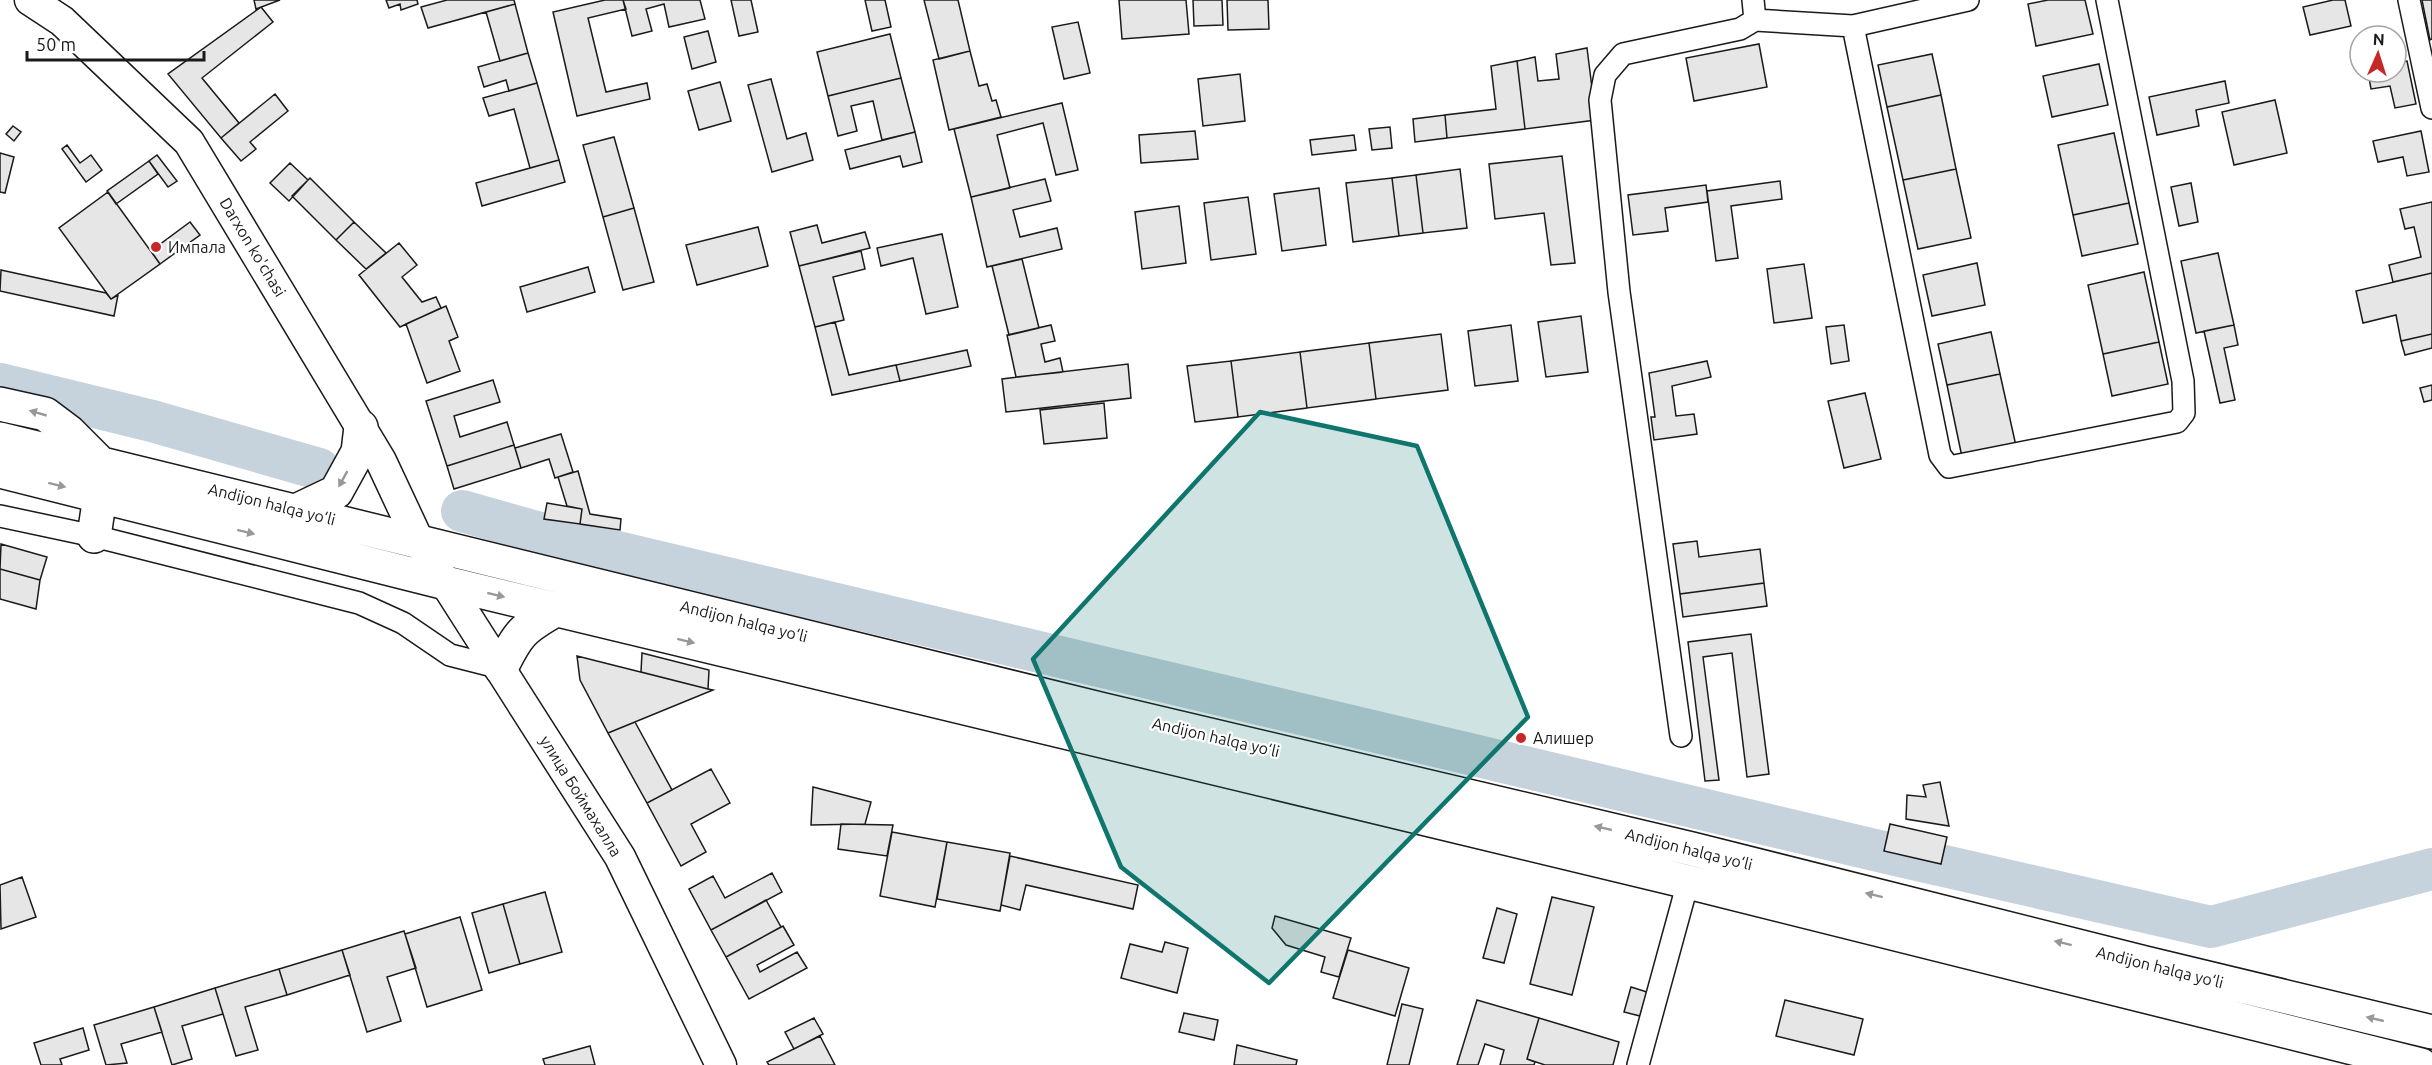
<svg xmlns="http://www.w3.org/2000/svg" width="2432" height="1065" font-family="Ubuntu,sans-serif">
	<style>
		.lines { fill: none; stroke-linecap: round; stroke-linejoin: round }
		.river { stroke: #c6d2dc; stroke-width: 42 }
		.building { fill: #e6e6e6; stroke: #1a1a1a; stroke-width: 1.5 }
		.minor-casing { stroke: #1a1a1a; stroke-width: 24 }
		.secondary-casing { stroke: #1a1a1a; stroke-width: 33 }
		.trunk-casing { stroke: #1a1a1a; stroke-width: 36 }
		.minor { stroke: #fff; stroke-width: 21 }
		.secondary { stroke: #fff; stroke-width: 30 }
		.trunk { stroke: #fff; stroke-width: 33 }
		.oneway { fill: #989898 }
		.marked { fill: #0f766e; fill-opacity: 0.2; stroke: #0f766e; stroke-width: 4.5; stroke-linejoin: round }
		.poi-dot { fill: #c62828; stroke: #fff; stroke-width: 2 }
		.labels { text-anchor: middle; stroke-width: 4.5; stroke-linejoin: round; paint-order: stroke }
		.poi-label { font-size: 16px; fill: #1a1a1a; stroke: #fff; text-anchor: start }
		.street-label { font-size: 16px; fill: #1a1a1a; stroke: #fff }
	</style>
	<rect width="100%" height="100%" fill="#fff"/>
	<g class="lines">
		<path class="river" d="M 0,384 L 152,421 L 319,469
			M 462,511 L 554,537 L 1887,853 L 2211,927 L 2432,869"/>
	</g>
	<path class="building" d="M 254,0 L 280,0 L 256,9 Z
		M 386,0 L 417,0 L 418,4 L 401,10 L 400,4 L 389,8 Z
		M 447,0 L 514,0 L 515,4 L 428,28 L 421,7 Z
		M 605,0 L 623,0 L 626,9 L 588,18 L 606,92 L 647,83 L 650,99 L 577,116 L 553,12 Z
		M 623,0 L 700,0 L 705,19 L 669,27 L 664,4 L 646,9 L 652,31 L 632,36 Z
		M 731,0 L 751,0 L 758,32 L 739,36 Z
		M 865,0 L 885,0 L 891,27 L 872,31 Z
		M 924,0 L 958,0 L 970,51 L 939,59 Z
		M 1119,0 L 1186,0 L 1189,34 L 1122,39 Z
		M 1193,0 L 1222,0 L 1223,25 L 1194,26 Z
		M 1227,0 L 1268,0 L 1269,29 L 1228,30 Z
		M 2048,0 L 2085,0 L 2093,34 L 2036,46 L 2028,4 Z
		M 2333,0 L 2345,0 L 2351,26 L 2310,35 L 2303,7 Z
		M 2422,0 L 2432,0 L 2432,39 L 2430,40 Z
		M 515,4 L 528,53 L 500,61 L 486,12 Z
		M 261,7 L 273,22 L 202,78 L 239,123 L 221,138 L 168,74 Z
		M 1078,22 L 1090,73 L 1064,79 L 1052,27 Z
		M 708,31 L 716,62 L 692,69 L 684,37 Z
		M 890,34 L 901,78 L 828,96 L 817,52 Z
		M 1759,44 L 1767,87 L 1694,101 L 1686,58 Z
		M 1587,48 L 1596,120 L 1525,129 L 1517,61 L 1535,57 L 1538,81 L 1559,79 L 1556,54 Z
		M 970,51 L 979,86 L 987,84 L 992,101 L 996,100 L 1001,117 L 949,130 L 933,60 Z
		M 528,53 L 537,83 L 509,91 L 506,80 L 484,87 L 478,67 Z
		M 1932,54 L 1941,95 L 1887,107 L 1878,65 Z
		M 1517,61 L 1525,129 L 1447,138 L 1445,115 L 1496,109 L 1491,66 Z
		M 2407,61 L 2416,104 L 2395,108 L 2390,86 L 2371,89 L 2368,72 L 2396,72 L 2396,63 Z
		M 2099,64 L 2108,105 L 2052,117 L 2043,76 Z
		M 1240,74 L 1245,121 L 1203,126 L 1198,79 Z
		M 901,78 L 915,132 L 882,140 L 873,101 L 851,106 L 857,131 L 838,136 L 828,96 Z
		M 771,79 L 787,139 L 806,133 L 813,160 L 772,172 L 748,85 Z
		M 2225,81 L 2229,103 L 2196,110 L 2199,126 L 2157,135 L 2149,97 Z
		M 720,82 L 731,121 L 699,130 L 688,91 Z
		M 537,83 L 559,160 L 530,168 L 514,109 L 489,116 L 483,98 Z
		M 275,94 L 288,111 L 250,142 L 256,149 L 241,161 L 221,138 Z
		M 1941,95 L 1956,169 L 1903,180 L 1887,107 Z
		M 2275,100 L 2287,153 L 2234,165 L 2222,112 Z
		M 1062,103 L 1078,170 L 1056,175 L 1043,123 L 997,135 L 1010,188 L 971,197 L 954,129 Z
		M 1445,115 L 1447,138 L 1415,142 L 1413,119 Z
		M 13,126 L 21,132 L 14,141 L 6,134 Z
		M 1390,127 L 1392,148 L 1372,150 L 1369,129 Z
		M 1195,131 L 1198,159 L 1141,163 L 1139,135 Z
		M 2421,131 L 2429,172 L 2407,176 L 2403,157 L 2378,162 L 2373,141 Z
		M 915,132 L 922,162 L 903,167 L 900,156 L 850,169 L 845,150 Z
		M 2114,133 L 2129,203 L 2073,215 L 2058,145 Z
		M 1354,135 L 1356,150 L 1312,155 L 1310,140 Z
		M 614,137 L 634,208 L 603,217 L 583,145 Z
		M 67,145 L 80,163 L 91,155 L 102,170 L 86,182 L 62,149 Z
		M 0,153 L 14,157 L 5,193 L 0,192 Z
		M 157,155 L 177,181 L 168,187 L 149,161 Z
		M 1562,156 L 1575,263 L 1551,265 L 1544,213 L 1495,219 L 1489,164 Z
		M 559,160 L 565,182 L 482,206 L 476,183 Z
		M 149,161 L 158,174 L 116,204 L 107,191 Z
		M 290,163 L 308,180 L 289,201 L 270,183 Z
		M 1460,169 L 1467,228 L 1423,233 L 1416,175 Z
		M 1956,169 L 1971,238 L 1918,249 L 1903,180 Z
		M 1416,175 L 1423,233 L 1399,236 L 1392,178 Z
		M 310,178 L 354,222 L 336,240 L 292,196 Z
		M 1392,178 L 1399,236 L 1353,242 L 1346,183 Z
		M 1045,179 L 1051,201 L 1013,210 L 1020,237 L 1057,228 L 1062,249 L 987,267 L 971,197 Z
		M 1780,181 L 1782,199 L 1731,206 L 1738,258 L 1716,261 L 1707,191 Z
		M 2191,183 L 2198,222 L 2179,226 L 2171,187 Z
		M 1706,185 L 1708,202 L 1665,208 L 1668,231 L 1633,235 L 1628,195 Z
		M 1319,188 L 1326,245 L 1282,251 L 1274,194 Z
		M 108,192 L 160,264 L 111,299 L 59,228 Z
		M 1248,197 L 1256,254 L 1211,260 L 1204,203 Z
		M 2432,202 L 2432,273 L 2393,282 L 2389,265 L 2421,257 L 2414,227 L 2405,229 L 2400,209 Z
		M 2129,203 L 2138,244 L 2082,256 L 2073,215 Z
		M 1179,206 L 1186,263 L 1142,269 L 1135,212 Z
		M 634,208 L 654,282 L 623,290 L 603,217 Z
		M 190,222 L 200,235 L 160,264 L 151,251 Z
		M 354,222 L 386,253 L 366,269 L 336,240 Z
		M 817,225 L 822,243 L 865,232 L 870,248 L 799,266 L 790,232 Z
		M 758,227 L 768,266 L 697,285 L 686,245 Z
		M 942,234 L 958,307 L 926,314 L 913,258 L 881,266 L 877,248 Z
		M 399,243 L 417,265 L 402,277 L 422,302 L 436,297 L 441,308 L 400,327 L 359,275 Z
		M 861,251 L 865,269 L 833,277 L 844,320 L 815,327 L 799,266 Z
		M 2218,253 L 2234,325 L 2196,333 L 2181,261 Z
		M 1022,259 L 1039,328 L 1009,335 L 992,266 Z
		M 1977,263 L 1985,305 L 1932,316 L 1923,275 Z
		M 1804,264 L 1812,318 L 1774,323 L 1767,269 Z
		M 588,267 L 595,292 L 527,312 L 520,287 Z
		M 1,270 L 106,293 L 111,299 L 118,295 L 114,316 L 0,291 Z
		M 2144,272 L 2159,342 L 2103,354 L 2088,285 Z
		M 2432,273 L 2432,334 L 2401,341 L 2396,315 L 2363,323 L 2356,291 Z
		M 446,306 L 458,337 L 449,341 L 460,371 L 427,383 L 406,324 Z
		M 1581,316 L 1588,372 L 1546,377 L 1538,322 Z
		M 835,322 L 849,375 L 896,365 L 900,381 L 832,395 L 815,327 Z
		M 1051,325 L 1055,341 L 1041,344 L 1045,362 L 1060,358 L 1063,372 L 1016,377 L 1007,335 Z
		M 1511,325 L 1518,381 L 1475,386 L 1468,331 Z
		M 1844,325 L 1849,361 L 1831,364 L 1826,327 Z
		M 2234,325 L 2238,345 L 2224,348 L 2235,400 L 2220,403 L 2204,331 Z
		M 1991,332 L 2000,374 L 1947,385 L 1938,344 Z
		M 1441,334 L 1448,390 L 1376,399 L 1369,343 Z
		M 2432,334 L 2432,348 L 2405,355 L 2401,341 Z
		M 2159,342 L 2168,384 L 2112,396 L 2103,354 Z
		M 1369,343 L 1376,399 L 1307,408 L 1300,352 Z
		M 967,350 L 971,366 L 900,381 L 896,365 Z
		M 1300,352 L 1307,408 L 1238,417 L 1231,361 Z
		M 1231,361 L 1238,417 L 1195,422 L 1187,366 Z
		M 1707,361 L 1711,377 L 1672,386 L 1676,416 L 1694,414 L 1697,434 L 1654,440 L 1651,417 L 1655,417 L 1649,373 Z
		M 1128,364 L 1131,398 L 1006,412 L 1002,379 Z
		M 2000,374 L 2016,446 L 1962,457 L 1947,385 Z
		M 493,380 L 500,402 L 454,416 L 460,437 L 507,422 L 514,445 L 447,466 L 426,401 Z
		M 2432,385 L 2432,400 L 2424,402 L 2420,388 Z
		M 1865,393 L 1881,459 L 1844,468 L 1828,401 Z
		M 1104,403 L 1107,438 L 1044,444 L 1040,410 Z
		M 561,434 L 573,472 L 555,478 L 549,459 L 521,468 L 515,448 Z
		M 514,445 L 521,468 L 454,489 L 447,466 Z
		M 578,471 L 590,514 L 621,519 L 620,530 L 580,524 L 582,509 L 567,506 L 558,477 Z
		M 547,503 L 582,509 L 580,524 L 544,519 Z
		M 1697,541 L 1699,557 L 1760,549 L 1764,583 L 1680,594 L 1673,544 Z
		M 1,544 L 47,557 L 40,580 L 0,569 Z
		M 0,569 L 40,580 L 36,609 L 0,599 Z
		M 1764,583 L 1767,606 L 1683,617 L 1680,594 Z
		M 1751,634 L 1769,774 L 1747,777 L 1732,653 L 1703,657 L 1719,780 L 1705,781 L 1688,642 Z
		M 642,653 L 709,670 L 708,689 L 641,672 Z
		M 577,656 L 708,689 L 713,690 L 608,733 L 580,680 Z
		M 635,722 L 672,790 L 647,803 L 608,733 Z
		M 711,769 L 730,803 L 691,824 L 706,852 L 681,866 L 647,803 Z
		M 1940,782 L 1949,826 L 1906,819 L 1907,795 L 1926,797 L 1923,785 Z
		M 813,787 L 871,802 L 865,824 L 811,825 Z
		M 841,824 L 893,825 L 887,856 L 838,849 Z
		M 1890,824 L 1947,837 L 1941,864 L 1884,851 Z
		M 892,832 L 947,842 L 935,907 L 880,896 Z
		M 947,842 L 1010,853 L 1000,911 L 937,899 Z
		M 1010,856 L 1138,885 L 1133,909 L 1026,885 L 1020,910 L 1001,905 Z
		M 772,873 L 782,892 L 711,930 L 689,889 L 713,876 L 725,898 Z
		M 22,877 L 36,917 L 1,929 L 0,885 Z
		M 545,892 L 562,952 L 520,964 L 503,904 Z
		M 1552,897 L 1594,907 L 1572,995 L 1530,984 Z
		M 766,900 L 781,927 L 726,957 L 711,930 Z
		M 503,904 L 520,964 L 489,973 L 472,913 Z
		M 1497,908 L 1517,914 L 1504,963 L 1483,958 Z
		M 1275,916 L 1351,938 L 1339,977 L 1321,972 L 1325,957 L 1286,945 L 1272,928 Z
		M 460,917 L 482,990 L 427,1007 L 405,934 Z
		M 783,926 L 794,945 L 757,965 L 760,972 L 797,952 L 807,968 L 749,999 L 726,957 Z
		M 404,931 L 416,968 L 387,977 L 401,1021 L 367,1032 L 342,950 Z
		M 1165,942 L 1188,948 L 1177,993 L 1121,978 L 1130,944 L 1162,952 Z
		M 342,950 L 350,975 L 287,995 L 279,969 Z
		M 1348,950 L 1409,968 L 1395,1016 L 1333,998 Z
		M 279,969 L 287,995 L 245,1007 L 258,1050 L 236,1056 L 215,988 Z
		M 1631,987 L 1647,992 L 1640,1016 L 1624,1012 Z
		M 215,988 L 223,1014 L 182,1026 L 192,1059 L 172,1065 L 154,1007 Z
		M 1477,1000 L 1539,1018 L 1527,1059 L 1535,1062 L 1534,1065 L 1500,1065 L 1504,1050 L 1485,1044 L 1478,1065 L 1457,1065 Z
		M 1785,1000 L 1863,1019 L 1854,1055 L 1776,1036 Z
		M 1402,1004 L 1423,1009 L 1409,1065 L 1387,1065 Z
		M 154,1007 L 162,1032 L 121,1044 L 127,1063 L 106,1065 L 94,1025 Z
		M 1184,1013 L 1218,1020 L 1214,1040 L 1179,1032 Z
		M 814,1018 L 823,1034 L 794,1049 L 785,1032 Z
		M 1539,1018 L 1619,1042 L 1613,1065 L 1545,1065 L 1527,1059 Z
		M 83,1028 L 89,1050 L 60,1059 L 62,1065 L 41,1065 L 34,1043 Z
		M 820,1036 L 835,1065 L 769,1065 L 767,1062 Z
		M 1237,1045 L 1297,1060 L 1296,1065 L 1234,1065 Z
		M 590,1046 L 595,1065 L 545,1065 L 543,1059 Z"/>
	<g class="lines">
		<g class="minor-casing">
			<path id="minor" d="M 2409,0 L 2432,108
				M 1755,20 L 1853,26 L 1968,0
				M 1853,26 L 1940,455 L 1949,467 L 2177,422 L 2184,413 L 2183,381 L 2107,0
				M 0,516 L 94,536 L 359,603 L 403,623 L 450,655 L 501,668
				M 1681,736 L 1619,292 L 1600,100 L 1605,75 L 1623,54 L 1740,29 L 1755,20 L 1753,0
				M 1638,1065 L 1688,882"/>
		</g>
		<g class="secondary-casing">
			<path id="secondary" d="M 30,0 L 62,21 L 189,142 L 381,461 L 418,540 L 620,857 L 721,1065"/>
		</g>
		<g class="trunk-casing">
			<path id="trunk" d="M 0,404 L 45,414 L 69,432 L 99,462
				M 0,439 L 1104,710 L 1692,849 L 2145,963 L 2432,1032
				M 0,471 L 446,583 L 1688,882 L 2421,1065
				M 298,510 L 336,492 L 358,452 L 361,427
				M 94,536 L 100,496
				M 501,668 C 518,633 523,628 557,609"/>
		</g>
		<use href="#minor" class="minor"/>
		<use href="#secondary" class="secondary"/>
		<use href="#trunk" class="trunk"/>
	</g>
	<defs><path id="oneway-solid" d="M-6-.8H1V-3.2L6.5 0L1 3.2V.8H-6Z" transform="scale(1.5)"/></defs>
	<g class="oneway">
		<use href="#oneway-solid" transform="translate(38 413) rotate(-164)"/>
		<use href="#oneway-solid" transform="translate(343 479) rotate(119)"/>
		<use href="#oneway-solid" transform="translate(57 485) rotate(14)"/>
		<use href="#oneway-solid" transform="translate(246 532) rotate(14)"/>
		<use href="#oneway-solid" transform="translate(496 595) rotate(14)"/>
		<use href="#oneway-solid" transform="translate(686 641) rotate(14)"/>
		<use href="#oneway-solid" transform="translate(1603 828) rotate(-167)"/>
		<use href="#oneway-solid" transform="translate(1874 895) rotate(-166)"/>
		<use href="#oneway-solid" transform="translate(2063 943) rotate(-166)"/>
		<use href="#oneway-solid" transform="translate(2375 1019) rotate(-167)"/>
	</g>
	<path class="marked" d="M 1260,412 L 1417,446 L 1528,717 L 1269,983 L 1121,867 L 1033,659 Z"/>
	<g class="poi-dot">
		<circle cx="156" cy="247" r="6"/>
		<circle cx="1521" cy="738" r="6"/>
	</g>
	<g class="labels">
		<g class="poi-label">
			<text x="168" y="253">Импала</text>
			<text x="1533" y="744">Алишер</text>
		</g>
		<g class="street-label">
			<text transform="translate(253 247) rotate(59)" y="6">Darxon ko'chasi</text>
			<text transform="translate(272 504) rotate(14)" y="6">Andijon halqa yo‘li</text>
			<text transform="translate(744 621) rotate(14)" y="6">Andijon halqa yo‘li</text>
			<text transform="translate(1216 737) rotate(13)" y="6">Andijon halqa yo‘li</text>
			<text transform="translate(581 796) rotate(58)" y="6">улица Боймахалла</text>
			<text transform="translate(1689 849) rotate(14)" y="6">Andijon halqa yo‘li</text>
			<text transform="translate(2160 967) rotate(14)" y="6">Andijon halqa yo‘li</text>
		</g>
	</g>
	<g transform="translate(2378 54) rotate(3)"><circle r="28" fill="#ffffff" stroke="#a3a3a3" stroke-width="1.5"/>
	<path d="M0-4.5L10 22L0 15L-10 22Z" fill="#c62828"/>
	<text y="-9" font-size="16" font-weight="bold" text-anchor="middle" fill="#1a1a1a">N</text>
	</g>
	<path d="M27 51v9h177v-9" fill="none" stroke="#1a1a1a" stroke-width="3"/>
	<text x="36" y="51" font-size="18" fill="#1a1a1a" stroke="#ffffff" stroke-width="4.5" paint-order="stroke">50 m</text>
</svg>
